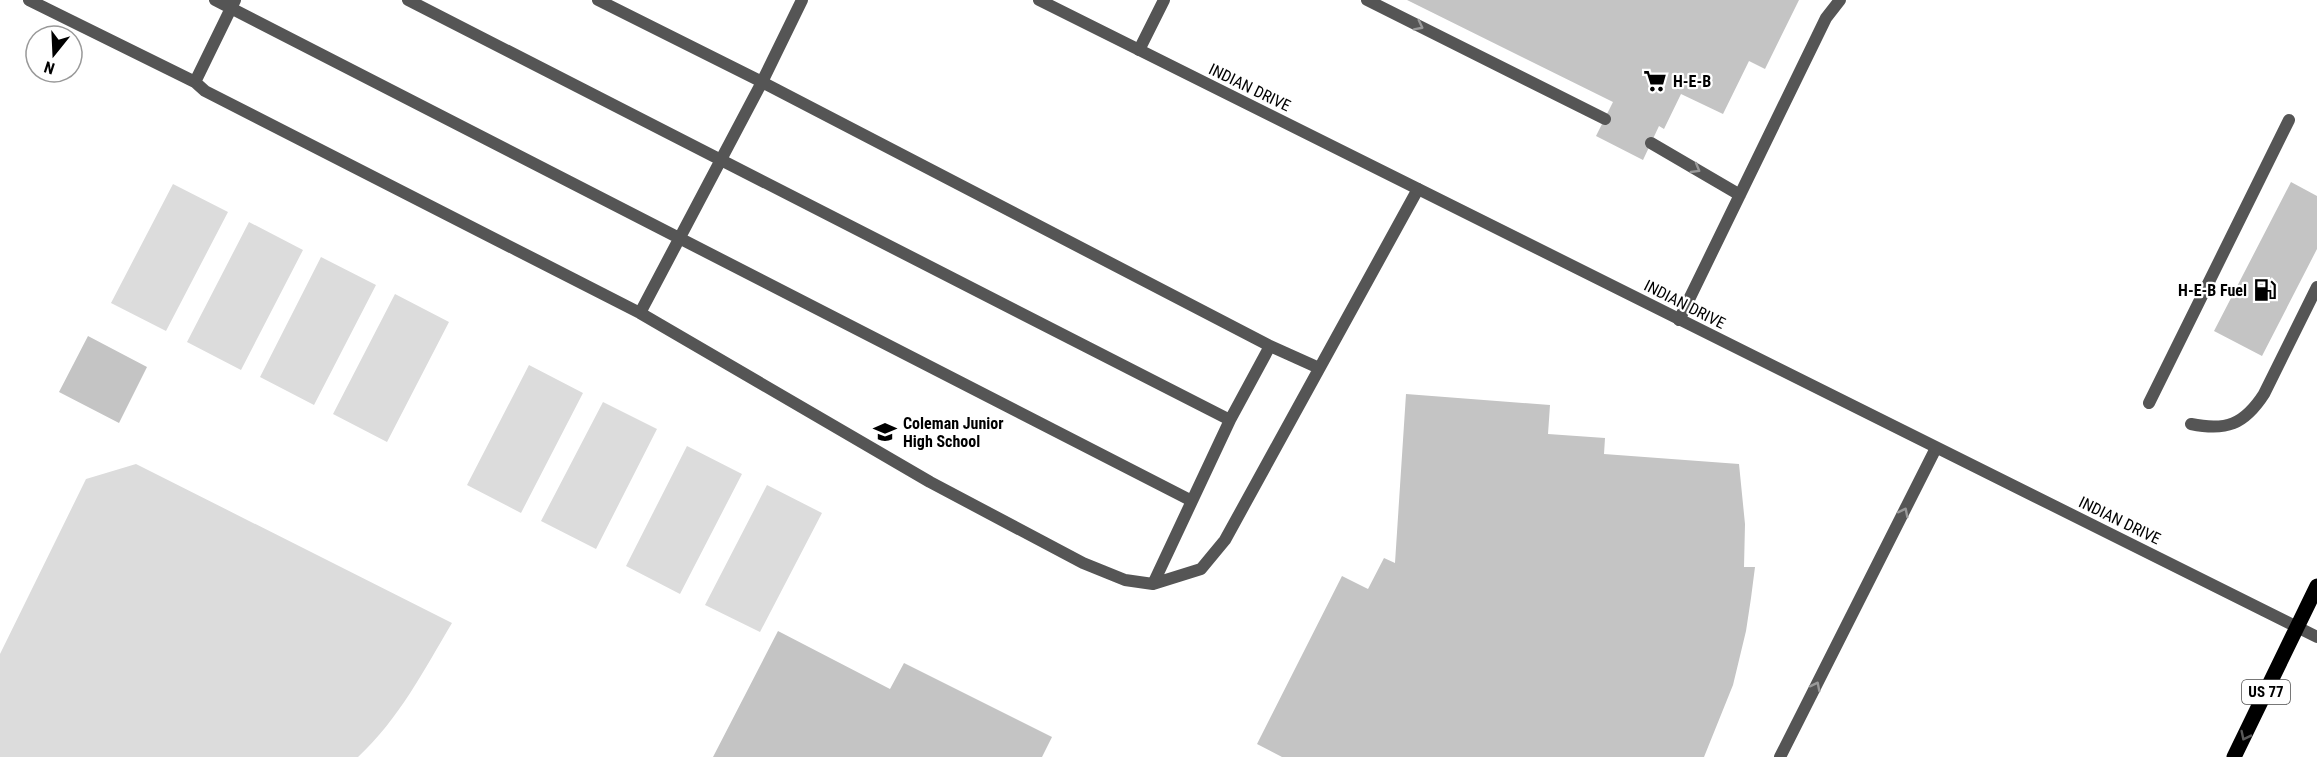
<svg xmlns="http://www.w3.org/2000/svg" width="2317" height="757" font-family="'Roboto Condensed',sans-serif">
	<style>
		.green { fill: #dcdcdc }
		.building { fill: #c4c4c4 }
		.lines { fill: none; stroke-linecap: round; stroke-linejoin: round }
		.service { stroke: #555; stroke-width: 12 }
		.tertiary { stroke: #555; stroke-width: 12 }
		.primary { stroke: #000; stroke-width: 15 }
		.oneway { stroke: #999 }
		.oneway2 { stroke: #595959 }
		.labels { text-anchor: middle; stroke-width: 4.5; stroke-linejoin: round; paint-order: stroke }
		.shield { fill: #fff; stroke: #4c4c4c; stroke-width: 1.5 }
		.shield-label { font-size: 15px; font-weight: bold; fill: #000 }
		.poi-label { font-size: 16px; font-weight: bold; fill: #000; stroke: #fff; text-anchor: start }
		.street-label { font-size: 16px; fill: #000; stroke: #fff }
	</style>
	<rect width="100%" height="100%" fill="#fff"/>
	<path class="green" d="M 173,184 L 228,212 L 166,331 L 111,303 Z
		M 249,222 L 303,250 L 241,370 L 187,342 Z
		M 321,257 L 376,285 L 314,405 L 260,377 Z
		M 395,294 L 449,322 L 387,442 L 333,414 Z
		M 529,365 L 583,393 L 521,513 L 467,485 Z
		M 603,402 L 657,429 L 596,549 L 541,521 Z
		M 687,446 L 742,474 L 680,594 L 626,566 Z
		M 136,464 L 452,623 C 424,670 399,719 358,757 L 0,757 L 0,654 L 86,479 Z
		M 767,485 L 822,513 L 760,632 L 705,605 Z"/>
	<path class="building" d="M 1407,0 L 1799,0 L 1765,69 L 1749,61 L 1723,114 L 1681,94 L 1664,129 L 1659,126 L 1643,160 L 1596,136 L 1613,102 Z
		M 2291,182 L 2317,196 L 2317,249 L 2262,356 L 2214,331 Z
		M 88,336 L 147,367 L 119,423 L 59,392 Z
		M 1406,394 L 1550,405 L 1548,434 L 1605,438 L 1604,454 L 1739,464 L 1745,524 L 1744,567 L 1755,567 L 1751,598 L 1746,631 L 1733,685 L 1704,757 L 1282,757 L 1257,744 L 1342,576 L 1368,589 L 1384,558 L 1395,563 Z
		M 778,631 L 890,689 L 904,663 L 1052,737 L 1042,757 L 713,757 Z"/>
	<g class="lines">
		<path class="service" d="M 29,0 L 195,82 L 205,91 L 640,313 L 930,482 L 1083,563 L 1125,580 L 1153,584 L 1201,569 L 1225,540 L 1418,189
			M 215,0 L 1192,501
			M 408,0 L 1230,420
			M 598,0 L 762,82 L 1270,346 L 1319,368
			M 1367,0 L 1605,119
			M 1139,50 L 1164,0
			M 195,82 L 235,0
			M 1651,143 L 1740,195
			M 640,313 L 762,82 L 802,0
			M 1679,320 L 1826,18 L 1840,0
			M 2149,403 L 2289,120
			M 2191,424 C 2226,431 2244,425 2264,394 L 2317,287
			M 1153,584 L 1230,420 L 1270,346
			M 1780,757 L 1936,448"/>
		<path class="tertiary" d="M 1039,0 L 2317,637"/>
		<path class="primary" d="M 2234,757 L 2317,586"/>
	</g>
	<defs><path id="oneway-chevron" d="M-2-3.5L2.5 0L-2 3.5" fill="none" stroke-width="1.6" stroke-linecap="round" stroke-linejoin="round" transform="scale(1.5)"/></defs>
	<g class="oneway">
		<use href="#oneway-chevron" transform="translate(1419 26) rotate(27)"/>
		<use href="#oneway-chevron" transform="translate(1696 169) rotate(30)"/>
		<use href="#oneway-chevron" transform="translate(1904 512) rotate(-63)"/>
		<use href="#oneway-chevron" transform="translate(1816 686) rotate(-63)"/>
	</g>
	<use class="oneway2" href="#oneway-chevron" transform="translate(2245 736) rotate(116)"/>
	<defs>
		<g id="supermarket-bare" transform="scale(1.8)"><path d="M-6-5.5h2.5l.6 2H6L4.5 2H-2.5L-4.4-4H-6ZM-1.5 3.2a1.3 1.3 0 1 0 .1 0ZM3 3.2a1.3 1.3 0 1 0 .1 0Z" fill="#000" stroke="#fff" stroke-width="2.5" paint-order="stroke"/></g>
		<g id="fuel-bare" transform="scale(1.8)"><path d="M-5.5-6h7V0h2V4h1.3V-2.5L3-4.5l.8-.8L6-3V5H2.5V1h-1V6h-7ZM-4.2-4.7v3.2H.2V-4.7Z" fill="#000" stroke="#fff" stroke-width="2.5" paint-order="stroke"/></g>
		<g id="school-bare" transform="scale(1.8)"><path d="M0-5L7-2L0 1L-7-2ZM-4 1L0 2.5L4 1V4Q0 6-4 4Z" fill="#000" stroke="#fff" stroke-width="2.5" paint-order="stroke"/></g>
	</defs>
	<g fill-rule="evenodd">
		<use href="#supermarket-bare" x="1655" y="81"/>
		<use href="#fuel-bare" x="2265" y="290"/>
		<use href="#school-bare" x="885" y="432"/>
	</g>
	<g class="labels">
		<rect class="shield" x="2242" y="680" width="48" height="24" rx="4.5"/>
		<g class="shield-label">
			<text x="2266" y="697">US 77</text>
		</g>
		<g class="poi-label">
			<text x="1673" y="87">H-E-B</text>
			<text x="2247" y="296" text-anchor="end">H-E-B Fuel</text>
			<text x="903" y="429">Coleman Junior<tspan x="903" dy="18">High School</tspan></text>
		</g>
		<g class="street-label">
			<text transform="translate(1250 87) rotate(26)" y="6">INDIAN DRIVE</text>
			<text transform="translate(1685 304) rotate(27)" y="6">INDIAN DRIVE</text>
			<text transform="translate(2120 520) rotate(26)" y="6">INDIAN DRIVE</text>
		</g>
	</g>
	<g transform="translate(54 54) rotate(198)"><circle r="28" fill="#ffffff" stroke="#999999" stroke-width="1.5"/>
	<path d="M0-4.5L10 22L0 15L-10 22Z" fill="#000000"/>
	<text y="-9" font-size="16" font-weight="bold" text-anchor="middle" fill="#000000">N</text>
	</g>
</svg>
